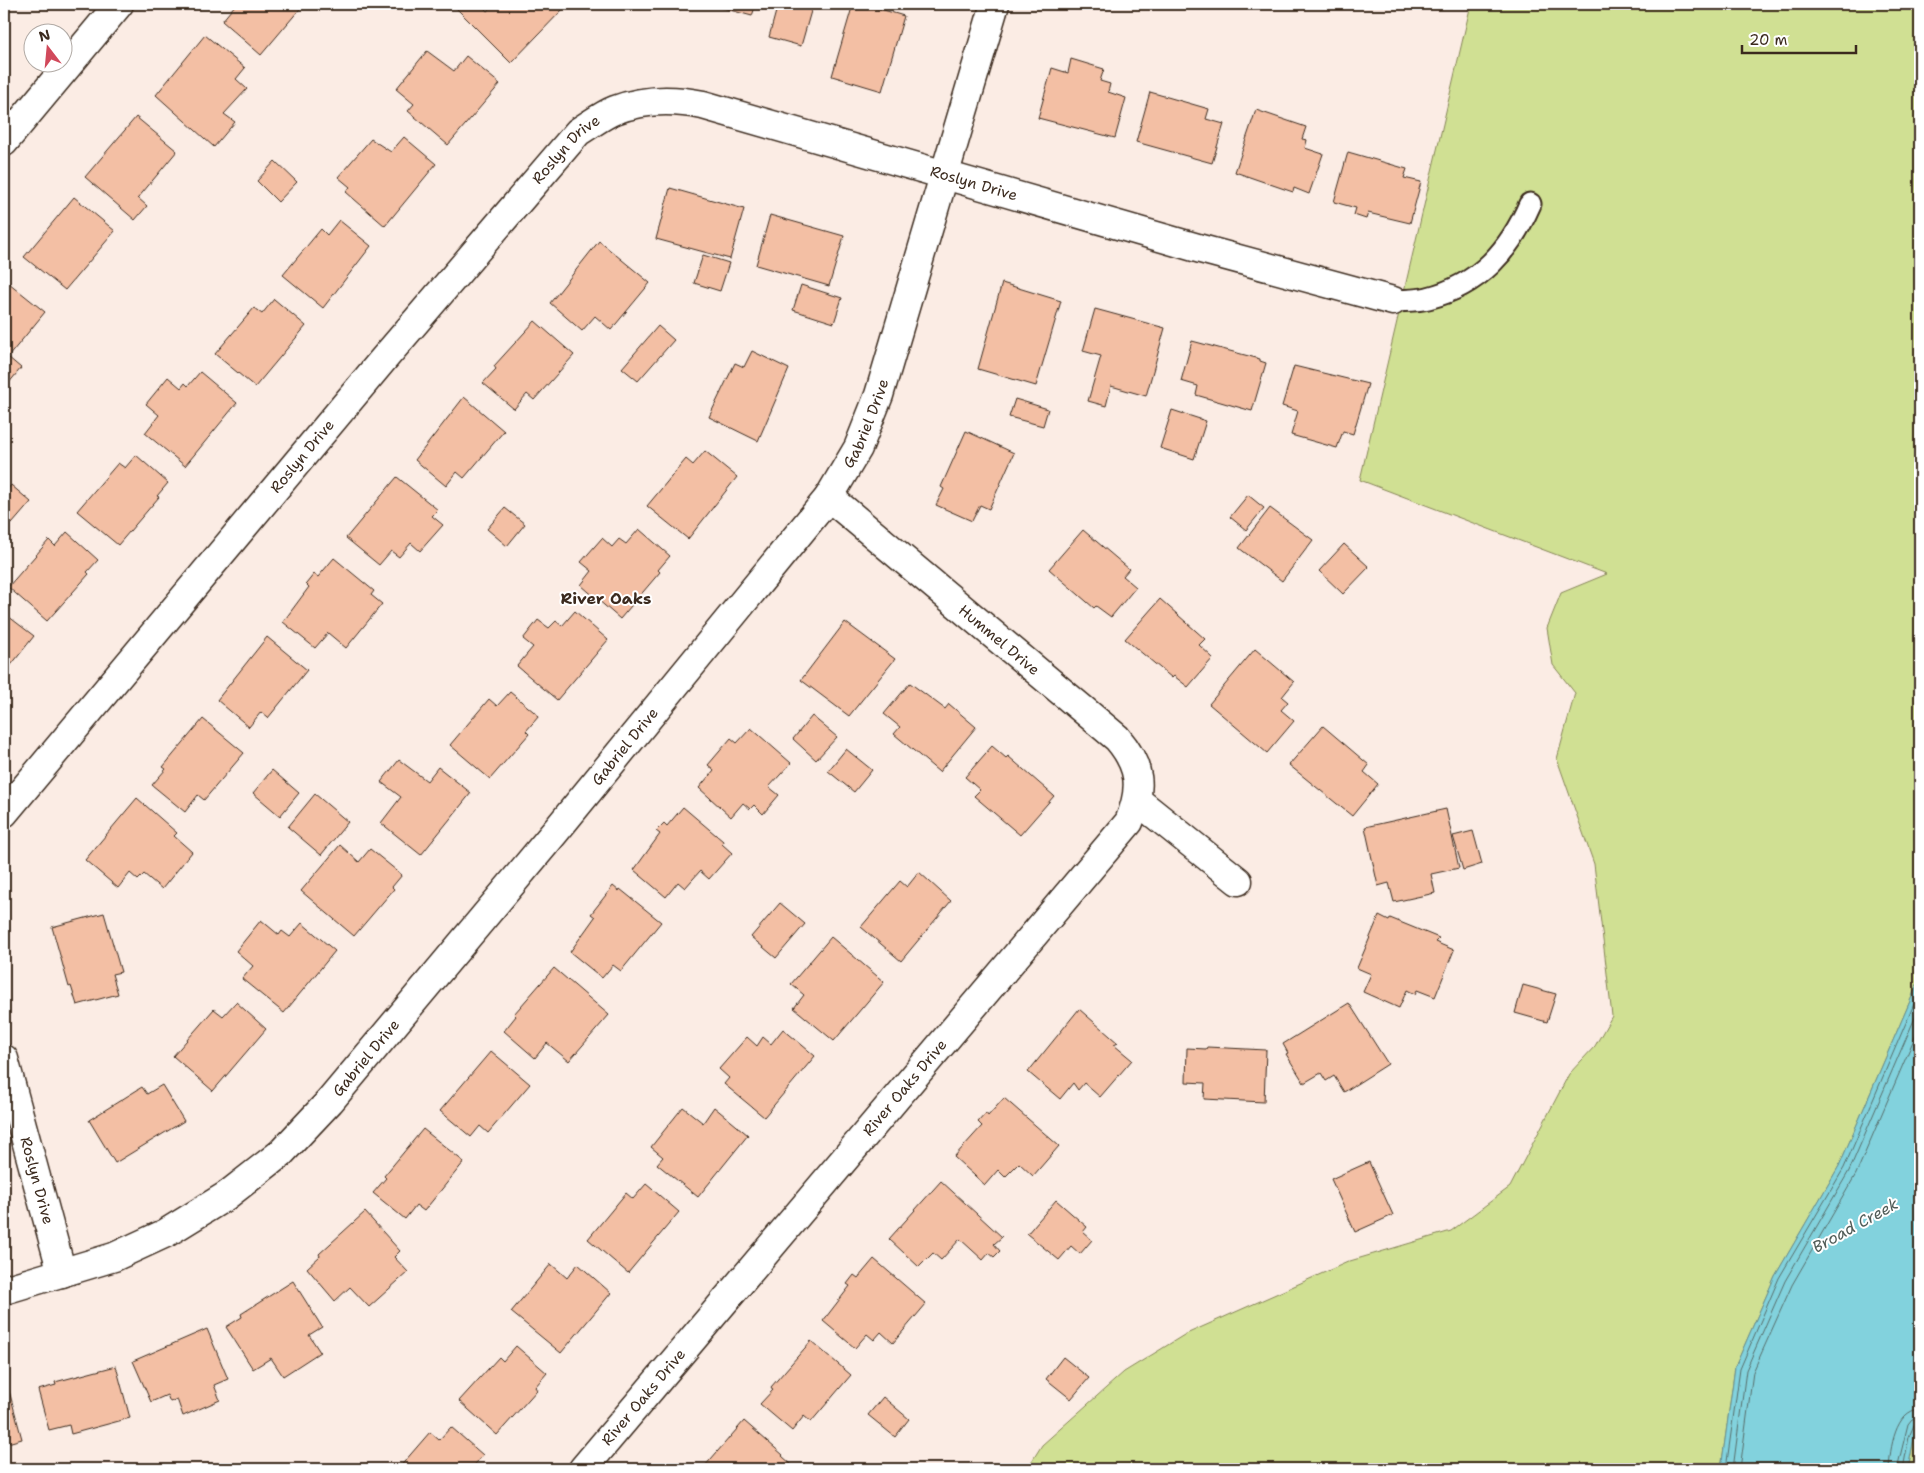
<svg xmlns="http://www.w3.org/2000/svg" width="1924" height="1473" font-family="'Shantell Sans',sans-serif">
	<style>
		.green { fill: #d0e093; stroke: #868558 }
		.water { fill: #82d2dd; stroke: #668f91 }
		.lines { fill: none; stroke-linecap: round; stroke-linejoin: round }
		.shore { stroke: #576d6a; stroke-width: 1 }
		.building { fill: #f3bfa4; stroke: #3b2a1e }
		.lane-casing { stroke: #3b2a1e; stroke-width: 25 }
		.street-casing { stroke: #3b2a1e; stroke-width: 31 }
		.lane { stroke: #fff; stroke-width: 21 }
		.street { stroke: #fff; stroke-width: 28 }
		.labels { text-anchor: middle; stroke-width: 4; stroke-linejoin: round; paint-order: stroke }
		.street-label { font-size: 15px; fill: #3b2a1e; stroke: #fff }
		.neighbourhood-label { font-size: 16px; font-weight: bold; fill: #3b2a1e; stroke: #fff }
		.water-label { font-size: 16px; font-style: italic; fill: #505c57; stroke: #fff }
	</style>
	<rect width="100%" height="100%" fill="#fbece4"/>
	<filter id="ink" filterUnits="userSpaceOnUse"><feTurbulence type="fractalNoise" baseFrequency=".02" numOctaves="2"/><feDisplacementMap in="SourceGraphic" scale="10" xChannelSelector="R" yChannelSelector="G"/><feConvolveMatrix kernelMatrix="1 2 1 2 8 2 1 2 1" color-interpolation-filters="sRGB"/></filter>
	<g filter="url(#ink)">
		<path class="green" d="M 1471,4 L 1920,4 L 1920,978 L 1839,1166 L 1775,1276 L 1735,1367 L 1721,1469 L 1027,1469 L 1042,1445 L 1124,1372 L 1184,1335 L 1350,1261 L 1451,1231 L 1510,1187 L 1569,1074 L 1595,1046 L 1612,1016 L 1594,864 L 1557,759 L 1575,693 L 1553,665 L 1547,628 L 1561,593 L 1607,574 L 1360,480 Z
			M 1920,1423 L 1920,1469 L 1908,1469 L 1914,1438 Z"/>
		<path class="water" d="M 1920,978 L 1920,1423 L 1914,1438 L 1908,1469 L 1721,1469 L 1735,1367 L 1775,1276 L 1839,1166 Z"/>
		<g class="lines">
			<path class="shore" d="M 1726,1469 L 1740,1369 L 1779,1278 L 1844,1168 L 1920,990
				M 1733,1469 L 1746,1370 L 1785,1281 L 1849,1171 L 1920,1006
				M 1740,1469 L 1753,1372 L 1792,1285 L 1856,1174 L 1920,1025
				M 1889,1469 C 1890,1449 1895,1410 1920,1409
				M 1897,1469 L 1908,1424 L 1912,1419 L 1920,1417
				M 1903,1469 L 1909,1437 L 1914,1425 L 1920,1423"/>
		</g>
		<path class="building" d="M 236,4 L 304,4 L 261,55 L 222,21 Z
			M 452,4 L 480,4 L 487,11 L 495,4 L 559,4 L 564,8 L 511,63 Z
			M 708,4 L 756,4 L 752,16 Z
			M 778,4 L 813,4 L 801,46 L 769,37 Z
			M 853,4 L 863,4 L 904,16 L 882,91 L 832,76 Z
			M 205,35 L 245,68 L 236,79 L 247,89 L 224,114 L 235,122 L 214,147 L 156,95 Z
			M 427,51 L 454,71 L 466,56 L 500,84 L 448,145 L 408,111 L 414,104 L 396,89 Z
			M 1071,59 L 1104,69 L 1100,81 L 1110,84 L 1108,92 L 1126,98 L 1115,138 L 1038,118 L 1052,68 L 1068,73 Z
			M 1150,92 L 1209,109 L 1206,119 L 1224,124 L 1212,163 L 1136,142 Z
			M 1256,110 L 1306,127 L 1302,139 L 1307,140 L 1305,148 L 1323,154 L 1309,194 L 1294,188 L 1293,192 L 1235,172 Z
			M 136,117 L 177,151 L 138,198 L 147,206 L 135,220 L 85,177 Z
			M 404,137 L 436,164 L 385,226 L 346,192 L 350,187 L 338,177 L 371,139 L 391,152 Z
			M 1348,152 L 1407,169 L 1404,178 L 1421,182 L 1410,223 L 1368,213 L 1366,219 L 1354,215 L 1356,208 L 1334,202 Z
			M 275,161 L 297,182 L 278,202 L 257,181 Z
			M 670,188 L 744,209 L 730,259 L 656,239 Z
			M 74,197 L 115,231 L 65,290 L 24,257 Z
			M 770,215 L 844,236 L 829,286 L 756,265 Z
			M 339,220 L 371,246 L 323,308 L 283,275 L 321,229 L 327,235 Z
			M 599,241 L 650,283 L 611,330 L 595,316 L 582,331 L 550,303 Z
			M 703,255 L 729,263 L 720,291 L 694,283 Z
			M 4,279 L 45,312 L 8,357 L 21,368 L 8,384 L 4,381 Z
			M 1002,283 L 1061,301 L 1036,386 L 978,369 Z
			M 801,285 L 842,298 L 834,323 L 793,310 Z
			M 274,299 L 306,326 L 255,387 L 215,354 L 254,308 L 262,314 Z
			M 1095,309 L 1165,328 L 1146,396 L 1111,386 L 1106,406 L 1088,401 L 1101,356 L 1083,351 Z
			M 535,321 L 574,355 L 534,400 L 527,394 L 514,409 L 483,383 L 496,369 L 494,366 Z
			M 658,326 L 674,340 L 638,381 L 622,368 Z
			M 1192,341 L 1260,359 L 1260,361 L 1266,363 L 1252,411 L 1196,395 L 1198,386 L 1181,381 Z
			M 752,351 L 789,369 L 758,441 L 709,417 L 735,363 L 744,367 Z
			M 1294,366 L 1368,384 L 1353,434 L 1343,431 L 1337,448 L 1291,435 L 1298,411 L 1282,406 Z
			M 200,372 L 237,403 L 185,466 L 145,433 L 159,415 L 146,404 L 168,377 L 181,388 L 185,383 L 188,386 Z
			M 464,397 L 504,431 L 464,478 L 457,472 L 446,486 L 415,460 Z
			M 1015,399 L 1048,409 L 1043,426 L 1009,417 Z
			M 1172,410 L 1206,421 L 1194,459 L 1160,448 Z
			M 966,431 L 1014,453 L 989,509 L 980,505 L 972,521 L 936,505 L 944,489 L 941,487 Z
			M 705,451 L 737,477 L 688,539 L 647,506 L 686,459 L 693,465 Z
			M 136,455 L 168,483 L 157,496 L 159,497 L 118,545 L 77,511 L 118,463 L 125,468 Z
			M 397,477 L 438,510 L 432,516 L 443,525 L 420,551 L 411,543 L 399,557 L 391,551 L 379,565 L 346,538 Z
			M 11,485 L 31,502 L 12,524 L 4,517 L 4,494 Z
			M 1248,495 L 1264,508 L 1246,530 L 1230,517 Z
			M 505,508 L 525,524 L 507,546 L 487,529 Z
			M 1270,508 L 1313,540 L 1282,581 L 1239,548 Z
			M 639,529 L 670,556 L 658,570 L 660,572 L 620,619 L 581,585 L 592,571 L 581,562 L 602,538 L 612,547 L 619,539 L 626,544 Z
			M 1083,530 L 1129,569 L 1123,576 L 1136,587 L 1111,617 L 1096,606 L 1094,608 L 1049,569 Z
			M 67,532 L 98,560 L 87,572 L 89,574 L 47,621 L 8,587 L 49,540 L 55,546 Z
			M 1344,544 L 1369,567 L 1343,594 L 1319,571 Z
			M 334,558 L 374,591 L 371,595 L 382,604 L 346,648 L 328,633 L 315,648 L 283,622 L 309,587 L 306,584 L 314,574 L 318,577 Z
			M 1160,599 L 1205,639 L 1199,645 L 1213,658 L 1188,687 L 1174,676 L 1172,678 L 1125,639 Z
			M 575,611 L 608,640 L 557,700 L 517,666 L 533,647 L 523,639 L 538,620 L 549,628 L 556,621 L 562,626 Z
			M 4,613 L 34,636 L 4,674 Z
			M 845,622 L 895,659 L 849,716 L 801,680 Z
			M 267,637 L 307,670 L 268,718 L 261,712 L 249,727 L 217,700 Z
			M 1255,649 L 1294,682 L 1282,697 L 1288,702 L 1281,710 L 1294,721 L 1267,753 L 1209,704 Z
			M 910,683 L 945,709 L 949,704 L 976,727 L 939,772 L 894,734 L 900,727 L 884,714 Z
			M 510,692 L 539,716 L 526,731 L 529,734 L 490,779 L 450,745 L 489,699 L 497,706 Z
			M 812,716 L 837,737 L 816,760 L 793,739 Z
			M 203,719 L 244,753 L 204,800 L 198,795 L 185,812 L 152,785 L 166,769 L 163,767 Z
			M 1323,726 L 1369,765 L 1364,772 L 1378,784 L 1352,816 L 1289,765 Z
			M 751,728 L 791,763 L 769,787 L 779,795 L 763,814 L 754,805 L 750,809 L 743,803 L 731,817 L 699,788 L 714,770 L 708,765 L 731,738 L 737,743 Z
			M 992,746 L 1006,758 L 1008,756 L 1054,796 L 1020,835 L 974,796 L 980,790 L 965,777 Z
			M 846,749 L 872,770 L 854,792 L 828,771 Z
			M 399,760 L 427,781 L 438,767 L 471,793 L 421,855 L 381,823 L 401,797 L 381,782 Z
			M 272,770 L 299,793 L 280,816 L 253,793 Z
			M 315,794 L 348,822 L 321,855 L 288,827 Z
			M 137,798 L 177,833 L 174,836 L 192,852 L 162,889 L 144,874 L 138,880 L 130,873 L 118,888 L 85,860 Z
			M 683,807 L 723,841 L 722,844 L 732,853 L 709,879 L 700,871 L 685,888 L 678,882 L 666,897 L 634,870 L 660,834 L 656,831 L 664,823 L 667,826 Z
			M 1446,809 L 1459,868 L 1431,874 L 1435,893 L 1394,902 L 1389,883 L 1378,886 L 1365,827 Z
			M 1473,831 L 1482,864 L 1463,870 L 1453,836 Z
			M 340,845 L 359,862 L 370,849 L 402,875 L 392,887 L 394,889 L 354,936 L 301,891 Z
			M 919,872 L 951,901 L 901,961 L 861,927 L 900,881 L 907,887 Z
			M 613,886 L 619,891 L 620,889 L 661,922 L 621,971 L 613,965 L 602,978 L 570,952 L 595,917 L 591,914 Z
			M 780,903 L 805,924 L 776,958 L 751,937 Z
			M 104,913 L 121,972 L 112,974 L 118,994 L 77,1005 L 71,986 L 69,987 L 52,927 Z
			M 1379,916 L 1389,921 L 1390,918 L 1439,938 L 1435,942 L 1454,950 L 1435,997 L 1417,990 L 1415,994 L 1407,990 L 1399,1008 L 1363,992 L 1371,974 L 1357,968 Z
			M 261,920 L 279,935 L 282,931 L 290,937 L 302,923 L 335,951 L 284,1013 L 242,979 L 253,966 L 236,951 Z
			M 831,937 L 884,982 L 834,1041 L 794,1008 L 804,995 L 791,984 Z
			M 554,968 L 609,1015 L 569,1061 L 547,1043 L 535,1058 L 504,1031 L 516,1016 L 514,1014 Z
			M 1523,985 L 1556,994 L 1547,1022 L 1515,1013 Z
			M 236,1002 L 266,1029 L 213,1091 L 173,1056 L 214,1009 L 223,1016 Z
			M 1349,1003 L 1388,1064 L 1344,1092 L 1334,1076 L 1326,1081 L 1321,1073 L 1304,1083 L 1286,1054 L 1288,1053 L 1283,1044 Z
			M 1079,1009 L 1118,1043 L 1114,1045 L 1132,1060 L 1100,1097 L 1084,1083 L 1078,1090 L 1073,1083 L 1060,1099 L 1028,1072 Z
			M 783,1029 L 815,1056 L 764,1117 L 724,1084 L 729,1078 L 719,1069 L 747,1037 L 757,1046 L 763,1037 L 771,1044 Z
			M 1207,1047 L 1266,1050 L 1264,1102 L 1204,1099 L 1205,1083 L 1186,1082 L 1187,1048 L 1206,1049 Z
			M 491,1051 L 530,1084 L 488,1133 L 480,1126 L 471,1137 L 440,1111 Z
			M 162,1085 L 184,1121 L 115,1163 L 89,1120 L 142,1087 L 147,1094 Z
			M 1004,1098 L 1059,1146 L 1033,1176 L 1019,1163 L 1005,1177 L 998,1170 L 985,1185 L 954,1157 L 982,1126 L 978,1122 L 986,1113 L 988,1116 Z
			M 683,1107 L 703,1123 L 714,1107 L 748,1135 L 698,1197 L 657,1164 L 663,1157 L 651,1147 Z
			M 423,1129 L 464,1162 L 424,1211 L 416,1205 L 405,1219 L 373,1193 L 386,1178 L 384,1176 Z
			M 1369,1162 L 1393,1215 L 1355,1232 L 1331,1179 Z
			M 941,1181 L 1002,1237 L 994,1244 L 1000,1251 L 994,1257 L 989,1253 L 983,1260 L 960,1239 L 941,1260 L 933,1253 L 919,1267 L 889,1239 Z
			M 646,1184 L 679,1212 L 628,1273 L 588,1239 L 626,1193 L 633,1199 Z
			M 1056,1200 L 1087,1227 L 1083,1232 L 1092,1240 L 1080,1254 L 1071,1246 L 1059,1260 L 1027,1234 Z
			M 365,1212 L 400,1251 L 394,1257 L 408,1272 L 369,1307 L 350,1287 L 335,1301 L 307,1268 L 320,1256 L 319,1254 Z
			M 874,1259 L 926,1304 L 893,1343 L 881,1332 L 874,1340 L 867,1334 L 855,1348 L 823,1321 L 850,1286 L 847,1284 L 854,1275 L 858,1278 Z
			M 551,1264 L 567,1278 L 578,1264 L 611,1293 L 561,1353 L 511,1312 Z
			M 293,1281 L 322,1327 L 309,1335 L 320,1352 L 283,1376 L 271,1358 L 253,1369 L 226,1327 L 242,1317 L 241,1314 Z
			M 207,1329 L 228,1379 L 214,1385 L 220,1400 L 183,1416 L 177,1399 L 170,1402 L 167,1395 L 151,1402 L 133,1361 Z
			M 811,1341 L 851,1375 L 811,1422 L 804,1416 L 792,1431 L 760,1404 L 773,1390 L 771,1387 Z
			M 516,1346 L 547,1373 L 535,1387 L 537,1390 L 497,1435 L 459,1401 L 499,1357 L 503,1361 Z
			M 1063,1357 L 1089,1378 L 1071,1399 L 1046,1379 Z
			M 116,1366 L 130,1418 L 71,1434 L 69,1425 L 49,1430 L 38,1390 L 56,1385 L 55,1382 Z
			M 8,1387 L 22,1439 L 4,1444 L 4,1388 Z
			M 883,1397 L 909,1419 L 895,1437 L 868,1415 Z
			M 744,1421 L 783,1455 L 782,1456 L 792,1465 L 788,1469 L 705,1469 L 704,1467 Z
			M 451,1427 L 483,1455 L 471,1469 L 398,1469 L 430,1432 L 439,1440 Z"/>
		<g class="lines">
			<g class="lane-casing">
				<path id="lane" d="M 1393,301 C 1405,300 1417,301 1428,298 C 1480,285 1510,250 1530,204"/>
			</g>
			<g class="street-casing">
				<g id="street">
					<path d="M 4,142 L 119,4"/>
					<path d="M 1138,801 L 1238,881"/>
					<path id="s1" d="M 4,813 L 382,361 L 578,132 C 590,125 602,115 615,110 C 644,99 674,99 703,105 L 1201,249 L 1393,301"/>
					<path id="s2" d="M 4,1059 L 62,1273"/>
					<path id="s3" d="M 4,1290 L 114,1257 L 166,1233 L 226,1196 L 281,1153 L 330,1101 L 555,832 L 829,497 L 858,448 L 879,395 L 995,4"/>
					<path id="s4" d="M 583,1469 L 1129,822 C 1143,788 1141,766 1117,738 L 829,497"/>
				</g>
			</g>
			<use href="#lane" class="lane"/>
			<use href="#street" class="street"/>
		</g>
	</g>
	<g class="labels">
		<g class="street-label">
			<text dy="5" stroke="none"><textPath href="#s1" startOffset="870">Roslyn Drive</textPath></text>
			<text dy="5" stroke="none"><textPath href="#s1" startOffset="1305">Roslyn Drive</textPath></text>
			<text dy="5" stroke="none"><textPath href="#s3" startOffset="1250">Gabriel Drive</textPath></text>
			<text dy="5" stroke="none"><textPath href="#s1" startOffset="465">Roslyn Drive</textPath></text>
			<text transform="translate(999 640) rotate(40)" y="5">Hummel Drive</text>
			<text dy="5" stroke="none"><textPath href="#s3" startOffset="845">Gabriel Drive</textPath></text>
			<text dy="5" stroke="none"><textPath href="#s3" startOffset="440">Gabriel Drive</textPath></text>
			<text dy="5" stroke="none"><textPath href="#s4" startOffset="499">River Oaks Drive</textPath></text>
			<text dy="5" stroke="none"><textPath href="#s2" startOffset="126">Roslyn Drive</textPath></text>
			<text dy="5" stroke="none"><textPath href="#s4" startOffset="94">River Oaks Drive</textPath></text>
		</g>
		<g class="neighbourhood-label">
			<text x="606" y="604">River Oaks</text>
		</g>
		<g class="water-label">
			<text transform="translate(1855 1225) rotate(-29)" y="6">Broad Creek</text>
		</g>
	</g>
	<rect width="1924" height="1473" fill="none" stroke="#fff" stroke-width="20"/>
	<rect x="10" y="10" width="1904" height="1453" fill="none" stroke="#3b2a1e" stroke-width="2" filter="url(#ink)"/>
	<g transform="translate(48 48) rotate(344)"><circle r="24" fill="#ffffff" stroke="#b1aaa5"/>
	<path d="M0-4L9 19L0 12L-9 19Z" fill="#d1495b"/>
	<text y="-8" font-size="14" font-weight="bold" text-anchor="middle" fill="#3b2a1e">N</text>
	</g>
	<path d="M1742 45v8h114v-8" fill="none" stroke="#3b2a1e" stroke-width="2.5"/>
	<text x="1749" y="45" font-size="15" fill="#3b2a1e" stroke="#ffffff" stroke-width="4" paint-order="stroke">20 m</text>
</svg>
